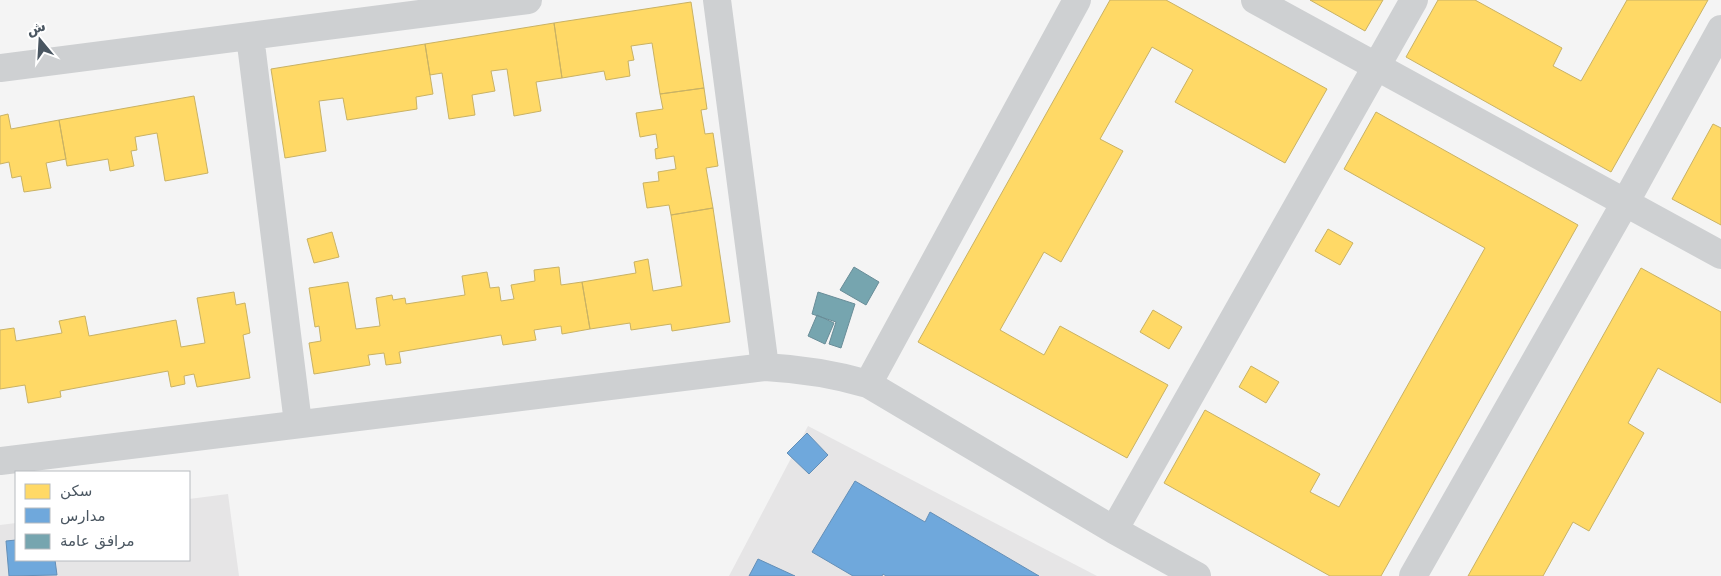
<svg xmlns="http://www.w3.org/2000/svg" width="1721" height="576" font-family="'DejaVu Sans',Cairo,sans-serif">
	<style>
		.education { fill: #e6e5e6 }
		.homes { fill: #ffd966; stroke: #c9b264 }
		.schools { fill: #6fa8dc; stroke: #648fb7 }
		.public { fill: #76a5af; stroke: #698d98 }
		.lines { fill: none; stroke-linecap: round; stroke-linejoin: round }
		.minor { stroke: #ced0d2; stroke-width: 28 }
	</style>
	<rect width="100%" height="100%" fill="#f4f4f4"/>
	<path class="education" d="M 808,426 L 1097,576 L 729,576 Z
		M 228,494 L 239,576 L 0,576 L 0,525 L 16,523 L 16,560 L 189,560 L 189,499 Z"/>
	<path class="homes" d="M 1110,0 L 1166,0 L 1327,89 L 1285,163 L 1175,102 L 1193,70 L 1152,47 L 1100,139 L 1123,151 L 1061,262 L 1044,252 L 1000,330 L 1044,355 L 1060,326 L 1168,385 L 1127,458 L 918,342 Z
		M 1310,0 L 1383,0 L 1365,31 Z
		M 1438,0 L 1475,0 L 1562,48 L 1553,66 L 1581,81 L 1627,0 L 1708,0 L 1611,172 L 1406,57 Z
		M 691,2 L 704,88 L 660,94 L 652,43 L 631,46 L 634,60 L 628,61 L 630,76 L 606,80 L 604,71 L 562,78 L 554,23 Z
		M 554,23 L 562,78 L 536,82 L 541,111 L 514,116 L 507,69 L 491,71 L 495,91 L 472,95 L 475,115 L 449,119 L 442,73 L 430,75 L 425,44 Z
		M 425,44 L 433,94 L 416,97 L 417,109 L 347,120 L 343,98 L 319,101 L 326,151 L 285,158 L 271,69 Z
		M 704,88 L 707,109 L 701,110 L 705,134 L 713,133 L 718,166 L 706,168 L 713,208 L 671,215 L 669,205 L 647,208 L 643,183 L 659,181 L 658,172 L 676,169 L 674,156 L 656,159 L 655,149 L 658,148 L 656,134 L 640,137 L 636,113 L 663,109 L 660,94 Z
		M 194,96 L 208,173 L 165,181 L 157,133 L 135,137 L 137,150 L 131,151 L 134,166 L 110,171 L 108,159 L 67,166 L 59,120 Z
		M 1376,112 L 1578,225 L 1381,576 L 1330,576 L 1164,483 L 1205,410 L 1320,474 L 1310,492 L 1339,507 L 1485,248 L 1344,169 Z
		M 8,114 L 11,129 L 59,120 L 66,159 L 46,163 L 51,188 L 24,192 L 21,176 L 12,178 L 9,162 L 0,164 L 0,116 Z
		M 1713,124 L 1721,128 L 1721,225 L 1672,199 Z
		M 713,208 L 730,322 L 672,331 L 671,324 L 631,330 L 630,323 L 590,329 L 582,282 L 636,273 L 634,262 L 648,259 L 653,291 L 682,286 L 671,215 Z
		M 1328,229 L 1353,243 L 1340,265 L 1315,251 Z
		M 332,232 L 339,257 L 314,263 L 307,239 Z
		M 559,267 L 561,285 L 582,282 L 590,329 L 562,334 L 561,326 L 534,330 L 536,340 L 503,345 L 501,335 L 399,352 L 401,363 L 386,365 L 384,353 L 368,355 L 370,365 L 314,374 L 309,343 L 321,341 L 319,326 L 315,327 L 309,288 L 348,282 L 356,329 L 380,326 L 376,298 L 392,295 L 393,300 L 405,298 L 406,304 L 465,295 L 462,276 L 487,272 L 490,288 L 499,287 L 501,301 L 514,299 L 511,285 L 535,281 L 534,270 Z
		M 1641,268 L 1721,312 L 1721,403 L 1658,368 L 1628,423 L 1644,433 L 1589,531 L 1573,522 L 1543,576 L 1468,576 Z
		M 234,292 L 236,305 L 245,303 L 250,333 L 243,335 L 250,378 L 197,387 L 194,374 L 184,376 L 185,384 L 171,387 L 168,371 L 60,391 L 61,397 L 28,403 L 25,385 L 0,389 L 0,330 L 14,328 L 16,341 L 62,333 L 59,321 L 85,316 L 89,336 L 176,320 L 181,347 L 205,343 L 197,298 Z
		M 1153,310 L 1182,327 L 1169,349 L 1140,332 Z
		M 1251,366 L 1279,382 L 1266,403 L 1239,387 Z"/>
	<path class="schools" d="M 807,433 L 828,455 L 809,474 L 787,453 Z
		M 855,481 L 925,522 L 930,512 L 1039,576 L 886,576 L 883,574 L 882,576 L 853,576 L 812,552 Z
		M 16,540 L 16,560 L 55,560 L 57,575 L 9,576 L 6,541 Z
		M 758,559 L 795,576 L 749,576 Z"/>
	<path class="public" d="M 854,267 L 879,282 L 866,305 L 840,290 Z
		M 818,292 L 855,304 L 841,348 L 829,344 L 836,322 L 812,314 Z
		M 817,315 L 834,323 L 825,344 L 808,336 Z"/>
	<g class="lines">
		<path class="minor" d="M 717,0 L 765,367
			M 1255,0 L 1721,255
			M 250,36 L 298,423
			M 0,68 L 528,0
			M 868,384 L 1077,0
			M 0,461 L 765,367 C 801,369 834,374 868,384 L 1114,530 L 1197,576
			M 1114,530 L 1414,0
			M 1413,576 L 1625,203 L 1721,29"/>
	</g>
	<rect x="15" y="471" width="175" height="90" fill="#ffffff" stroke="#b7bbc0"/>
	<rect x="25" y="484" width="25" height="15" fill="#ffd966" stroke="#b7bbc0"/>
	<text x="60" y="496" font-size="15" fill="#4a5661">سكن</text>
	<rect x="25" y="508" width="25" height="15" fill="#6fa8dc" stroke="#b7bbc0"/>
	<text x="60" y="521" font-size="15" fill="#4a5661">مدارس</text>
	<rect x="25" y="534" width="25" height="15" fill="#76a5af" stroke="#b7bbc0"/>
	<text x="60" y="546" font-size="15" fill="#4a5661">مرافق عامة</text>
	<g transform="translate(40 40) rotate(342)" stroke="#ffffff" stroke-width="4" paint-order="stroke">
	<path d="M0-4L9 19L0 12L-9 19Z" fill="#4a5661"/>
	<text y="-8" font-size="14" font-weight="bold" text-anchor="middle" fill="#4a5661">ش</text>
	</g>
</svg>
